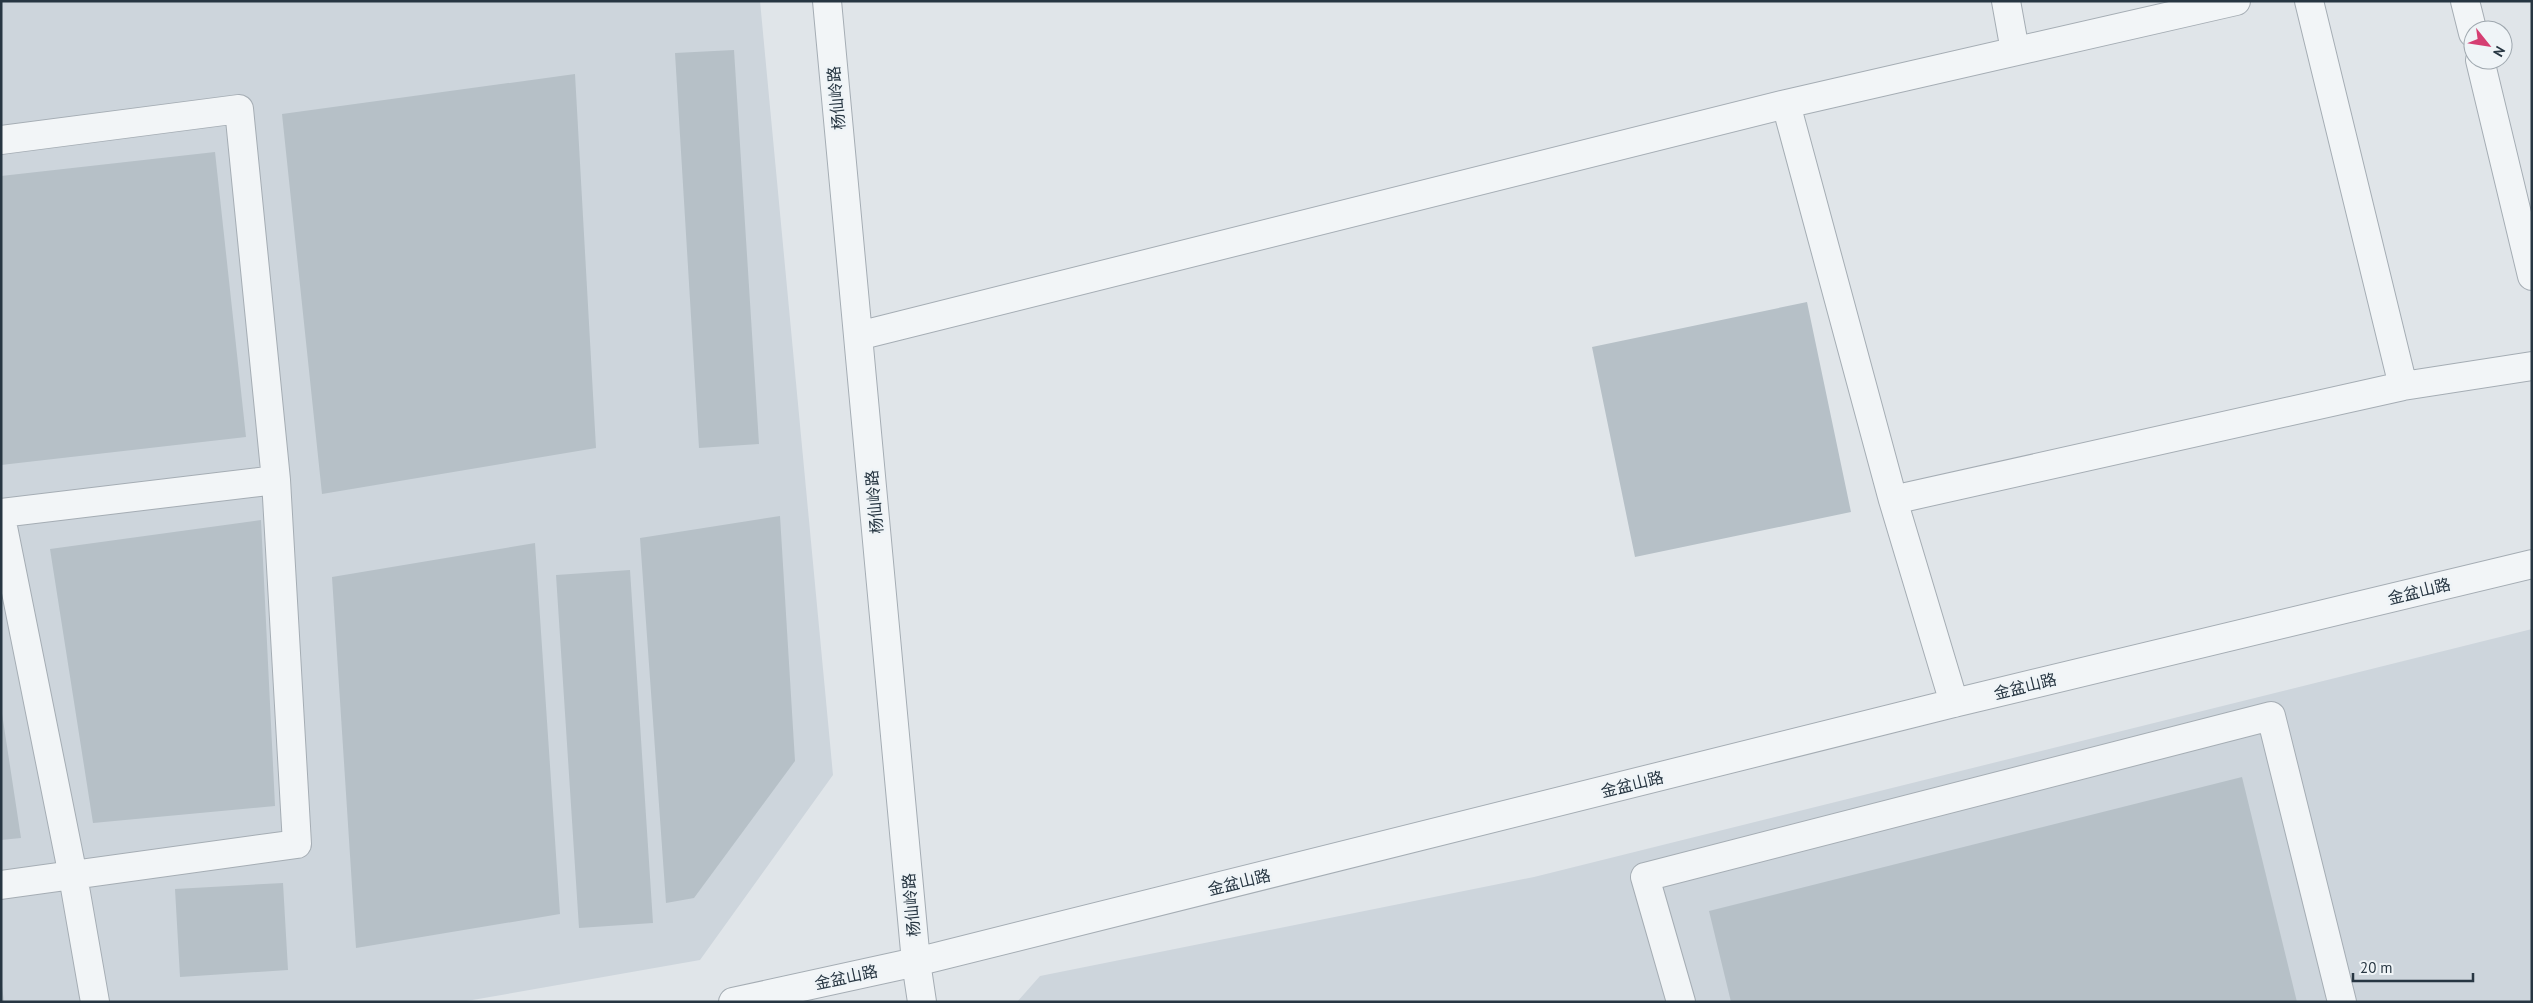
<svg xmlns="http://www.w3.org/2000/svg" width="2533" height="1003" font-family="'PT Sans','Noto Sans SC',sans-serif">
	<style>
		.built { fill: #cdd5dc }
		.building { fill: #b6c0c7 }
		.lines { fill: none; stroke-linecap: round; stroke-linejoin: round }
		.minor-casing { stroke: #a5adb4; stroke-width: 30 }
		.minor { stroke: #f2f5f7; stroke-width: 28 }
		.labels { text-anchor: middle; stroke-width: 5; stroke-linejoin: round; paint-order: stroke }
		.street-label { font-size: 16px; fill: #273642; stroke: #eff4f7 }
	</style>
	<rect width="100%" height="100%" fill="#e0e5e9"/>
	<path class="built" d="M 1,1 L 760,1 L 833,775 L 700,960 L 461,1002 L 1,1002 Z
		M 2532,629 L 2532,1002 L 1017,1002 L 1040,976 L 1534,877 Z"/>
	<path class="building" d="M 734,50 L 759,444 L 699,448 L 675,53 Z
		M 575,74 L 596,448 L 322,494 L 282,114 Z
		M 215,152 L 246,437 L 1,465 L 1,176 Z
		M 1807,302 L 1851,512 L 1635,557 L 1592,347 Z
		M 780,516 L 795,761 L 694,898 L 666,903 L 640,538 Z
		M 261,520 L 275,806 L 93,823 L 50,549 Z
		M 535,543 L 560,914 L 356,948 L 332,577 Z
		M 630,570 L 653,923 L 579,928 L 556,575 Z
		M 1,707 L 21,838 L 1,840 Z
		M 2242,777 L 2297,1002 L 1731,1002 L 1709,911 Z
		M 283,883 L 288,970 L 180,977 L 175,889 Z
		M 1,986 L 2,986 L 4,1002 L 1,1002 Z"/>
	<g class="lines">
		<g class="minor-casing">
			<path id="minor" d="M 827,1 L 916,962 L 922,1002
				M 2006,1 L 2015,51
				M 2309,1 L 2403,386
				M 2465,1 L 2473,33
				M 2480,60 L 2532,276
				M 1786,104 L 1893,500 L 1954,703
				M 1,140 L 239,109 L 276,480 L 297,844 L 1,885
				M 858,336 L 1786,104 L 2236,1
				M 1893,500 L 2403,386 L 2532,366
				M 1,513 L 276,480
				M 1,517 L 73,876 L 95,1002
				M 733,1002 L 916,962 L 1954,703 L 2532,564
				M 1681,1002 L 1645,877 L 2271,716 L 2342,1002"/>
		</g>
		<use href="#minor" class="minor"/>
	</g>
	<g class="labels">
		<g class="street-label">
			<text transform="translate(836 98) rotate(-95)" y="6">杨仙岭路</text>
			<text transform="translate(874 502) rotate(-95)" y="6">杨仙岭路</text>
			<text transform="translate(2419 591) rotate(-14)" y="6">金盆山路</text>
			<text transform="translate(2025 686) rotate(-14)" y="6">金盆山路</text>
			<text transform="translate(1632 784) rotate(-14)" y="6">金盆山路</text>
			<text transform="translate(1239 882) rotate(-14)" y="6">金盆山路</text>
			<text transform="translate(911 905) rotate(-95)" y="6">杨仙岭路</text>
			<text transform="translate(846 977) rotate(-12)" y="6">金盆山路</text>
		</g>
	</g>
	<rect width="2533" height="1003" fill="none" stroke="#273642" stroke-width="5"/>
	<g transform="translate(2488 45) rotate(120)"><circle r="24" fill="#eff4f7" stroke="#9fa8af"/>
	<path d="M0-4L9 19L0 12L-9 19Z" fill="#d53e72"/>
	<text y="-8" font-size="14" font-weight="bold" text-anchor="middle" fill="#273642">N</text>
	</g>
	<path d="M2353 973v8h120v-8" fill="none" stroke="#273642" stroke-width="2.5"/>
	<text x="2360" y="973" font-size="15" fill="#273642" stroke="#eff4f7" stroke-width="4" paint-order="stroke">20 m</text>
</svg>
